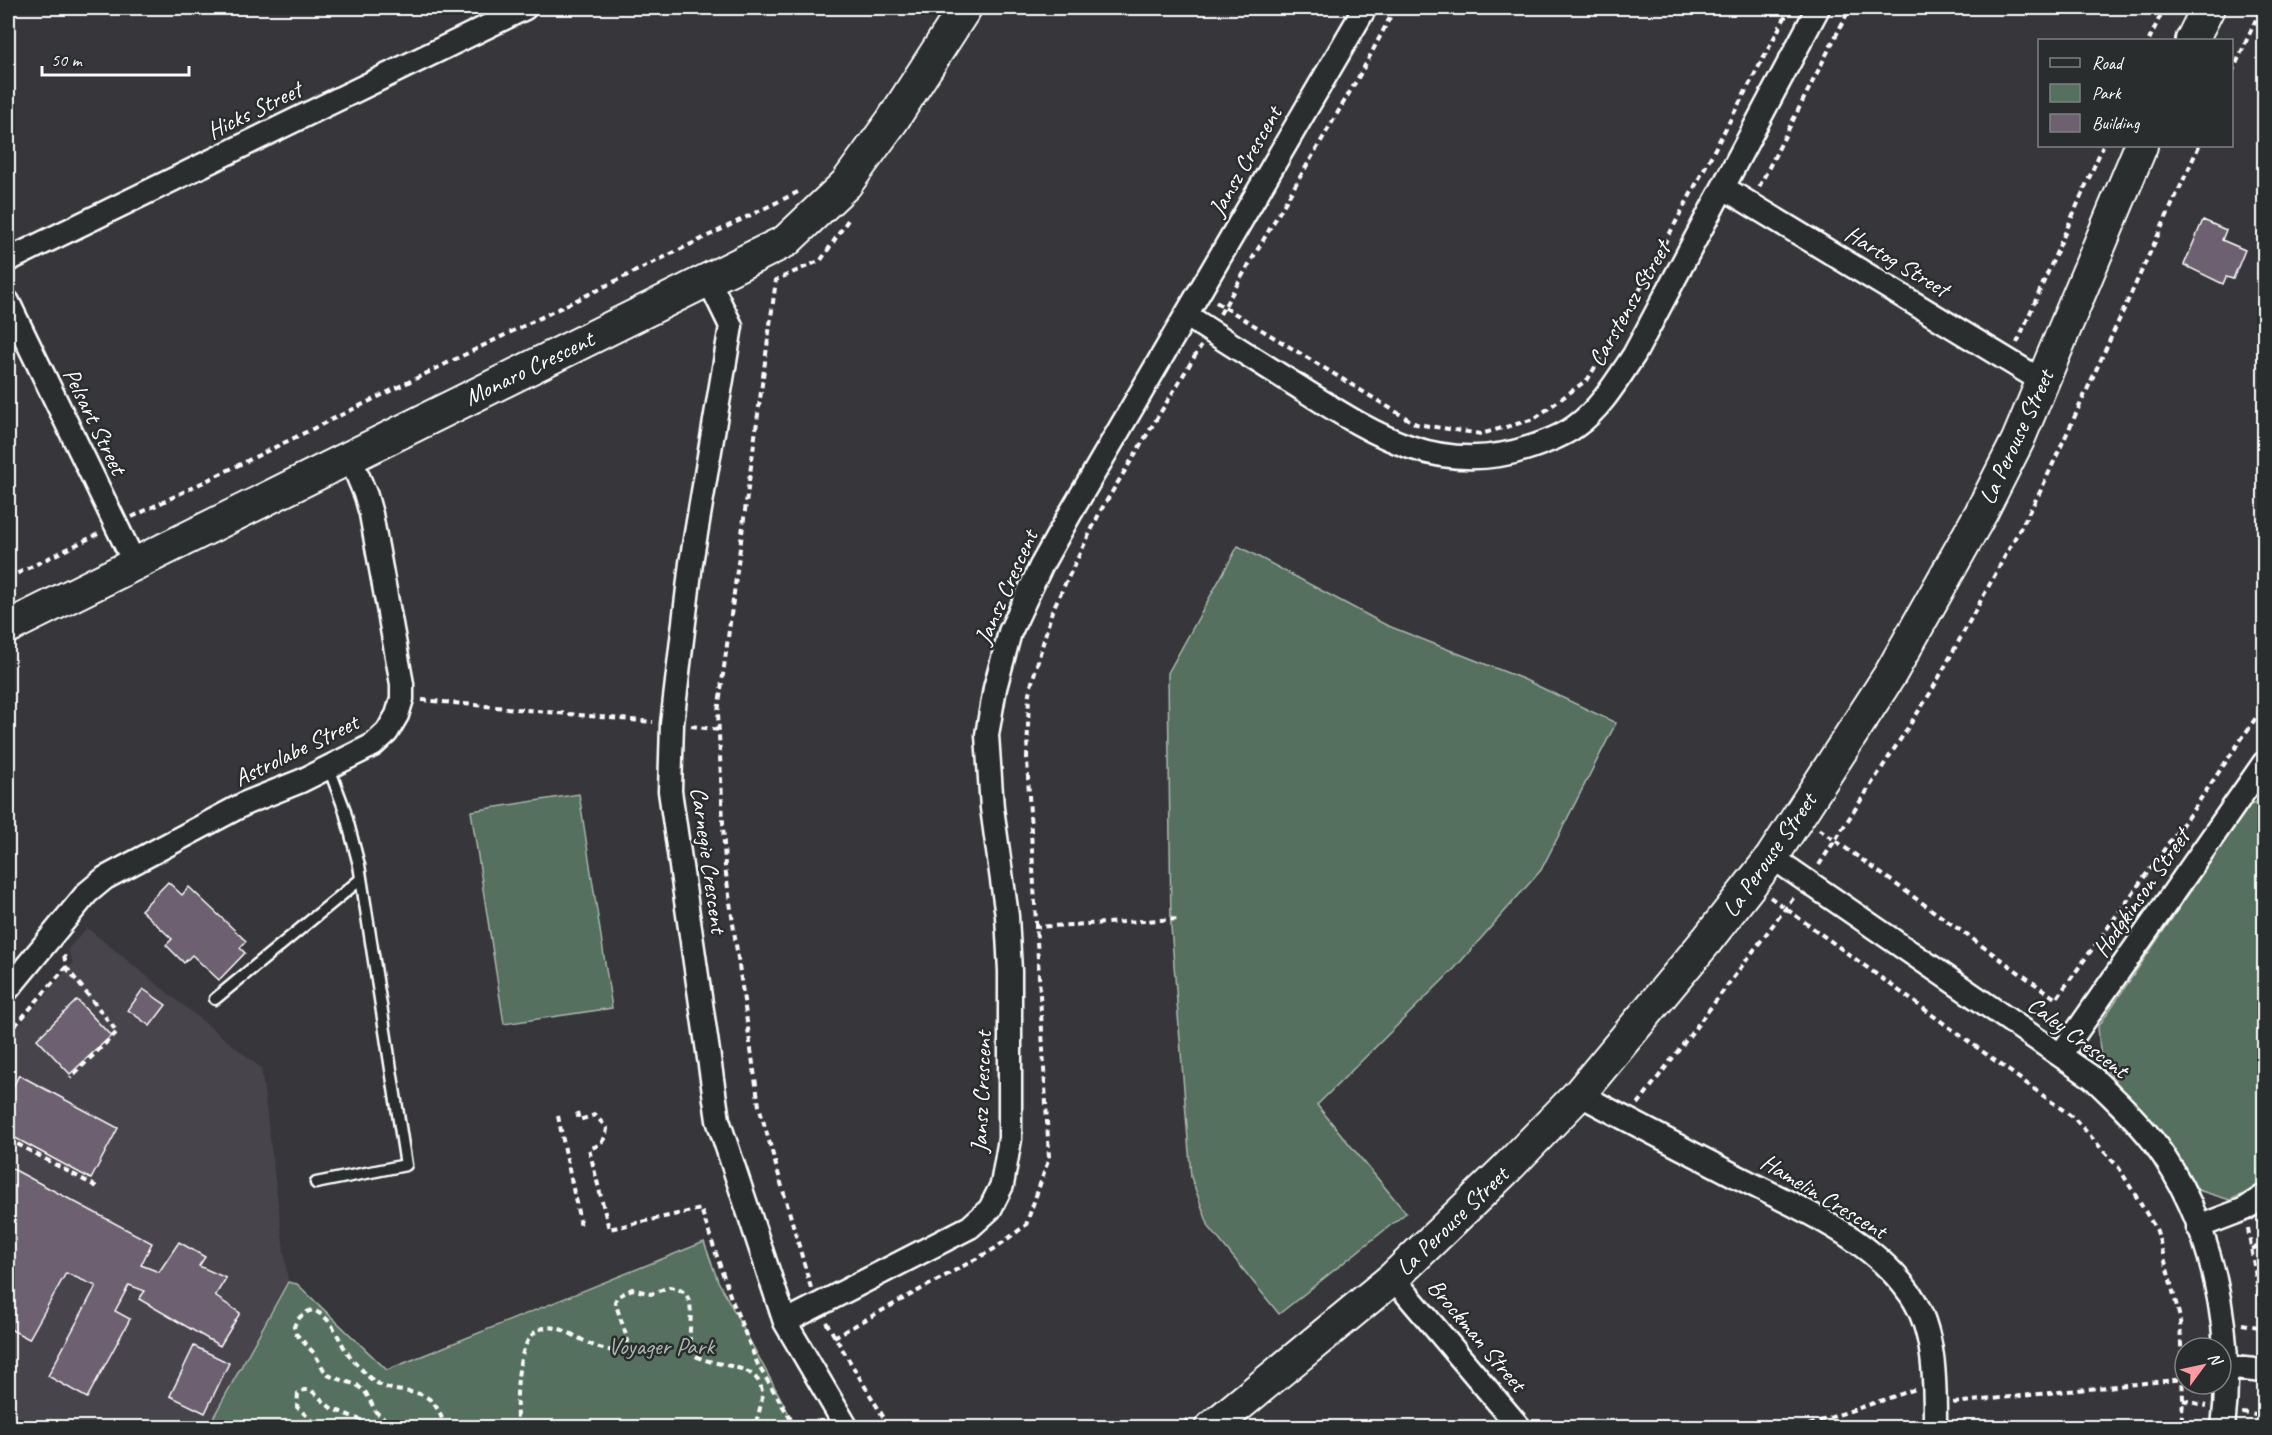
<svg xmlns="http://www.w3.org/2000/svg" width="2272" height="1435" font-family="Caveat,sans-serif">
	<style>
		.built { fill: #47444b }
		.green { fill: #54705f; stroke: #aab8af; stroke-width: 1.5 }
		.building { fill: #6d6170; stroke: #fff; stroke-width: 1.5 }
		.lines { fill: none; stroke-linecap: round; stroke-linejoin: round }
		.lane-casing { stroke: #fff; stroke-width: 15 }
		.street-casing { stroke: #fff; stroke-width: 27 }
		.secondary-casing { stroke: #fff; stroke-width: 36 }
		.path { stroke: #fff; stroke-width: 4; stroke-dasharray: 6 4.5; stroke-linecap: butt }
		.lane { stroke: #2a2d2e; stroke-width: 10 }
		.street { stroke: #2a2d2e; stroke-width: 22 }
		.secondary { stroke: #2a2d2e; stroke-width: 32 }
		.labels { text-anchor: middle; stroke-width: 5; stroke-linejoin: round; paint-order: stroke }
		.street-label { font-size: 24px; fill: #fff; stroke: #2a2d2e }
		.park-label { font-size: 24px; fill: #aab8af; stroke: #2a2d2e }
	</style>
	<rect width="100%" height="100%" fill="#37373b"/>
	<filter id="ink" filterUnits="userSpaceOnUse"><feTurbulence type="fractalNoise" baseFrequency=".0167" numOctaves="2"/><feDisplacementMap in="SourceGraphic" scale="12" xChannelSelector="R" yChannelSelector="G"/><feConvolveMatrix kernelMatrix="1 2 1 2 8 2 1 2 1" color-interpolation-filters="sRGB"/></filter>
	<g filter="url(#ink)">
		<path class="built" d="M 87,928 L 261,1068 L 288,1282 L 208,1427 L 8,1428 L 8,1038 L 73,963 L 68,949 Z"/>
		<path class="green" d="M 1238,546 L 1386,625 L 1523,679 L 1616,723 L 1541,870 L 1455,968 L 1317,1105 L 1406,1213 L 1279,1314 L 1209,1227 L 1191,1177 L 1171,927 L 1168,673 Z
			M 579,794 L 612,1008 L 504,1024 L 471,811 Z
			M 2264,800 L 2264,1180 L 2261,1186 L 2230,1200 L 2198,1190 L 2181,1168 L 2153,1123 L 2127,1096 L 2101,1062 L 2098,1027 L 2250,804 Z
			M 704,1242 L 718,1281 L 796,1427 L 208,1427 L 288,1282 L 297,1284 L 387,1370 Z"/>
		<path class="building" d="M 2203,220 L 2226,230 L 2222,240 L 2245,250 L 2233,279 L 2226,277 L 2223,284 L 2184,265 Z
			M 168,882 L 182,895 L 189,887 L 246,941 L 240,948 L 245,953 L 219,980 L 192,955 L 184,963 L 166,945 L 172,939 L 141,910 Z
			M 143,989 L 166,1005 L 150,1026 L 128,1010 Z
			M 77,1000 L 111,1036 L 70,1074 L 37,1039 Z
			M 19,1075 L 118,1128 L 91,1179 L 8,1134 L 8,1097 Z
			M 11,1168 L 152,1243 L 141,1265 L 159,1272 L 179,1242 L 205,1257 L 199,1266 L 226,1278 L 215,1296 L 240,1313 L 220,1346 L 139,1299 L 145,1291 L 129,1285 L 115,1311 L 130,1319 L 87,1398 L 48,1376 L 96,1286 L 66,1273 L 29,1339 L 10,1329 L 8,1334 L 8,1174 Z
			M 194,1346 L 229,1363 L 205,1413 L 170,1396 Z"/>
		<g class="lines">
			<g class="lane-casing">
				<path id="lane" d="M 215,999 L 361,879
					M 316,1183 L 406,1165 L 359,865 L 344,808 L 329,768"/>
			</g>
			<g class="street-casing">
				<path id="street" d="M 1724,188 L 2042,381
					M 8,260 L 525,8
					M 708,279 L 731,326 L 691,563 L 672,724 L 670,791 L 718,1120 L 785,1322 L 847,1428
					M 8,302 L 135,564
					M 1186,315 C 1222,339 1258,361 1294,384 C 1370,432 1437,479 1531,447 C 1546,442 1564,435 1576,426 C 1601,408 1618,379 1634,355 L 1818,8
					M 1772,857 L 2093,1078 C 2114,1098 2135,1118 2153,1141 C 2212,1220 2235,1330 2223,1428
					M 8,989 L 87,893 L 105,878 L 246,803 L 301,781 L 373,745 L 387,732 L 397,715 L 402,699 L 402,684 L 371,514 L 366,496 L 350,457
					M 2061,1054 L 2264,763
					M 1579,1094 C 1631,1122 1684,1149 1736,1176 C 1798,1208 1870,1236 1911,1295 C 1936,1332 1935,1385 1935,1428
					M 2198,1227 L 2245,1209 L 2264,1196
					M 1393,1278 L 1520,1428
					M 785,1322 L 970,1227 L 990,1209 L 1002,1185 L 1010,1139 L 1010,971 L 1007,916 L 992,808 L 987,735 L 995,688 L 1010,632 L 1041,566 L 1070,514 L 1365,8
					M 2225,1367 L 2264,1371"/>
			</g>
			<g class="secondary-casing">
				<path id="secondary" d="M 2192,40 L 2208,8
					M 8,627 L 786,241 L 846,184 L 892,121 L 965,8
					M 1211,1428 L 1393,1278 L 1507,1168 L 1579,1094 L 1707,940 L 1772,857 L 1891,673 L 1981,513 L 2018,440 L 2141,146"/>
			</g>
			<path class="path" d="M 2149,40 L 2164,8
				M 2232,73 L 2261,8
				M 1759,187 L 1850,8
				M 1216,302 L 1416,424 L 1481,434 L 1534,419 L 1588,379 L 1630,308 L 1790,8
				M 1220,314 L 1362,71 L 1395,8
				M 2017,343 L 2103,146
				M 132,517 L 802,190
				M 8,578 L 98,534
				M 422,700 L 653,722
				M 691,726 L 719,730
				M 1819,829 L 2056,999 L 2195,807 L 2264,706
				M 1819,865 L 1931,692 L 2040,492 L 2199,146
				M 1770,897 L 2074,1118 L 2119,1168 L 2157,1231 L 2180,1318 L 2183,1400 L 2181,1428
				M 1034,927 L 1179,919
				M 66,967 L 117,1032 L 70,1078
				M 8,1034 L 66,967 L 64,954
				M 1638,1104 L 1794,897
				M 577,1112 L 579,1120 L 595,1115 L 607,1128 C 606,1140 601,1145 589,1149 L 609,1229 L 701,1209 L 731,1298 L 758,1365 L 796,1428
				M 558,1116 L 581,1227
				M 8,1139 L 97,1187
				M 2248,1229 L 2264,1326
				M 2252,1249 L 2264,1244
				M 811,1288 L 759,1106 L 725,867 L 718,712 L 776,280 L 821,260 L 850,217
				M 826,1322 L 890,1428
				M 2242,1324 L 2264,1328
				M 834,1337 L 994,1249 L 1026,1225 L 1049,1158 L 1027,759 L 1029,693 L 1052,611 L 1101,510 L 1201,346
				M 2183,1400 L 2206,1406
				M 1953,1403 L 2184,1379
				M 2242,1413 L 2264,1416
				M 324,1428 L 312,1421 L 297,1407 L 298,1394 L 304,1390 L 311,1390 L 331,1408 L 361,1420 L 372,1428
				M 395,1428 L 376,1412 L 366,1393 L 357,1385 L 330,1376 L 324,1370 L 314,1353 L 296,1334 L 294,1327 C 297,1318 304,1312 313,1310 C 332,1318 335,1332 345,1349 C 351,1359 361,1369 369,1377 C 400,1405 430,1373 445,1428
				M 517,1428 C 517,1400 511,1308 565,1331 C 583,1339 599,1353 620,1350 L 628,1341 L 615,1302 L 617,1297 L 632,1289 L 651,1294 L 669,1287 C 706,1291 682,1332 693,1354 C 712,1369 761,1360 762,1394 C 762,1405 757,1417 755,1428
				M 1177,1428 L 1188,1419
				M 1799,1428 L 1916,1389
				M 2264,1428 L 2264,1420"/>
			<use href="#lane" class="lane"/>
			<use href="#street" class="street"/>
			<use href="#secondary" class="secondary"/>
		</g>
	</g>
	<g class="labels">
		<g class="street-label">
			<text transform="translate(254 110) rotate(-26)" y="8">Hicks Street</text>
			<text transform="translate(1245 161) rotate(-60)" y="8">Jansz Crescent</text>
			<text transform="translate(1897 261) rotate(31)" y="8">Hartog Street</text>
			<text transform="translate(1629 304) rotate(-60)" y="8">Carstensz Street</text>
			<text transform="translate(529 368) rotate(-26)" y="8">Monaro Crescent</text>
			<text transform="translate(95 421) rotate(64)" y="8">Pelsart Street</text>
			<text transform="translate(2016 437) rotate(-65)" y="8">La Perouse Street</text>
			<text transform="translate(1006 587) rotate(-66)" y="8">Jansz Crescent</text>
			<text transform="translate(296 750) rotate(-26)" y="8">Astrolabe Street</text>
			<text transform="translate(1769 855) rotate(-55)" y="8">La Perouse Street</text>
			<text transform="translate(709 860) rotate(82)" y="8">Carnegie Crescent</text>
			<text transform="translate(2141 893) rotate(-55)" y="8">Hodgkinson Street</text>
			<text transform="translate(2078 1037) rotate(37)" y="8">Caley Crescent</text>
			<text transform="translate(981 1092) rotate(-88)" y="8">Jansz Crescent</text>
			<text transform="translate(1824 1196) rotate(31)" y="8">Hamelin Crescent</text>
			<text transform="translate(1452 1221) rotate(-44)" y="8">La Perouse Street</text>
			<text transform="translate(1477 1335) rotate(50)" y="8">Brockman Street</text>
		</g>
		<g class="park-label">
			<text x="661" y="1354">Voyager Park</text>
		</g>
	</g>
	<rect width="2272" height="1435" fill="none" stroke="#2a2d2e" stroke-width="30"/>
	<rect x="15" y="15" width="2242" height="1405" fill="none" stroke="#fff" stroke-width="2" filter="url(#ink)"/>
	<rect x="2038" y="39" width="195" height="108" fill="#2a2d2e" stroke="#7f8182" stroke-width="1.5"/>
	<rect x="2050" y="58" width="30" height="9" fill="#2a2d2e" stroke="#7f8182" stroke-width="1.5"/>
	<text x="2092" y="69" font-size="18" fill="#ffffff">Road</text>
	<rect x="2050" y="84" width="30" height="18" fill="#54705f" stroke="#7f8182" stroke-width="1.5"/>
	<text x="2092" y="99" font-size="18" fill="#ffffff">Park</text>
	<rect x="2050" y="114" width="30" height="18" fill="#6d6170" stroke="#7f8182" stroke-width="1.5"/>
	<text x="2092" y="129" font-size="18" fill="#ffffff">Building</text>
	<g transform="translate(2203 1366) rotate(57)"><circle r="28" fill="#2a2d2e" stroke="#7f8182" stroke-width="1.5"/>
	<path d="M0-4.5L10 22L0 15L-10 22Z" fill="#ff9aa2"/>
	<text y="-9" font-size="16" font-weight="bold" text-anchor="middle" fill="#ffffff">N</text>
	</g>
	<path d="M42 66v9h147v-9" fill="none" stroke="#ffffff" stroke-width="3"/>
	<text x="51" y="66" font-size="18" fill="#ffffff" stroke="#2a2d2e" stroke-width="4.5" paint-order="stroke">50 m</text>
</svg>
